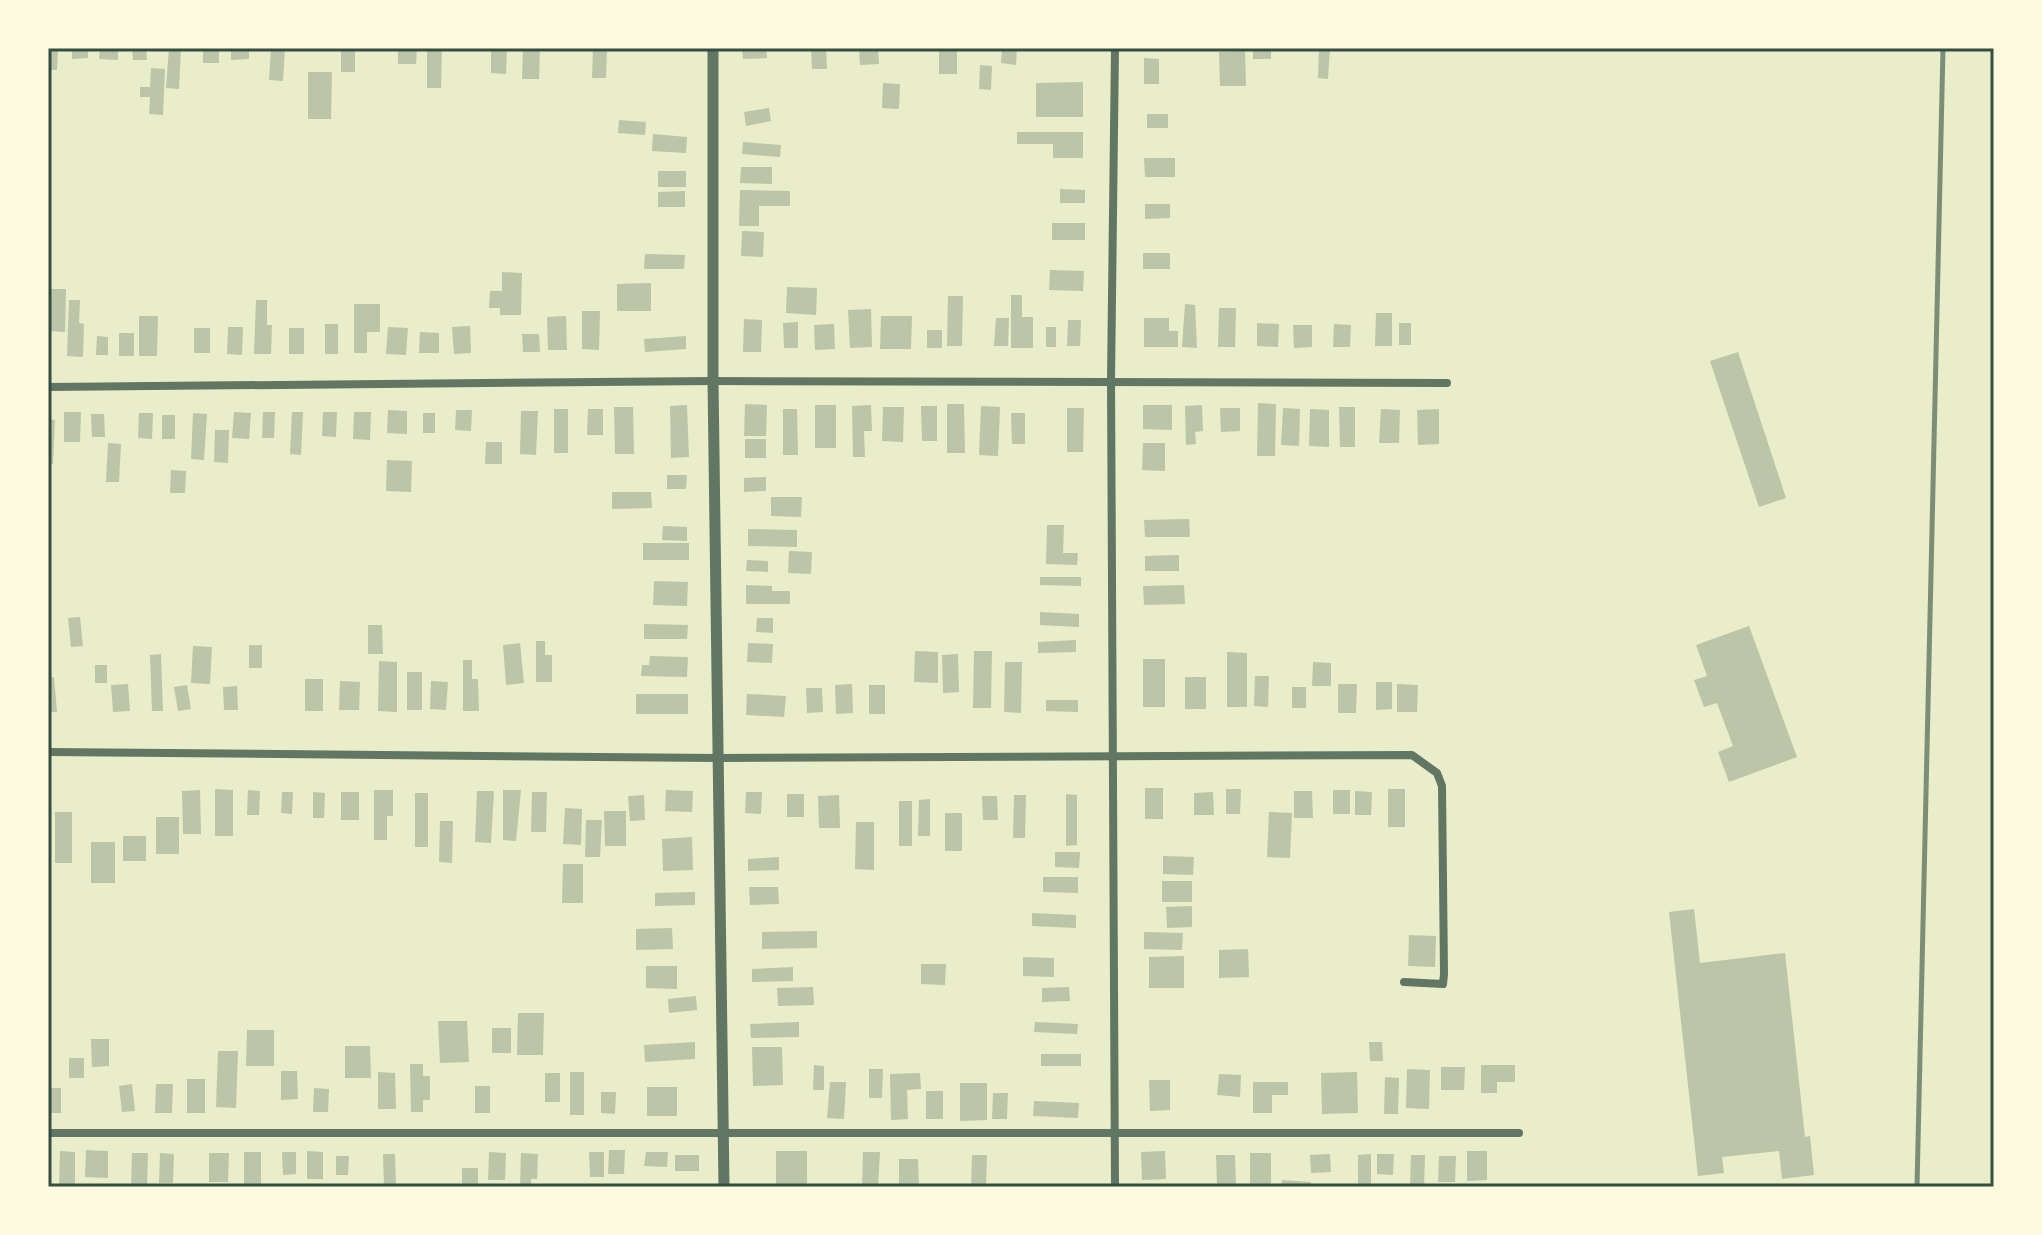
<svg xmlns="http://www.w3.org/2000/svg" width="2042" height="1235" viewBox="0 0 2042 1235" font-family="'PT Sans',sans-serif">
  <rect width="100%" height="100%" fill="#e9edc9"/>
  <g fill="#bcc5a7">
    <path d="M48 48H58L57 70H48Z"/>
    <path d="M72 48H88V58L72 59Z"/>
    <path d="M100 48H118V60L99 59Z"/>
    <path d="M132 48H146L147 60H133Z"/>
    <path d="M169 48H181L179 89 166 88Z"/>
    <rect x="203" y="48" width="16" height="15"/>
    <path d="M231 48H249V59L231 60Z"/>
    <path d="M271 48H285L283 81 269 80Z"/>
    <rect x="341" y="48" width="14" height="24"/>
    <path d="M398 48H417L416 64H398Z"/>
    <path d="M427 48H442L441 88H427Z"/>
    <path d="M491 48H507L506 74 491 73Z"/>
    <path d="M523 48H540L539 79H522Z"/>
    <path d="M593 48H607L606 78H592Z"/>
    <path d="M742 48H766L767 58 743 59Z"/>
    <path d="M811 48H826L827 69H812Z"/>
    <path d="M859 48H878L879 64 860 65Z"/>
    <rect x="939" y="48" width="18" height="26"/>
    <path d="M1002 48H1017L1016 65 1001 63Z"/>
    <rect x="1253" y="48" width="18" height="11"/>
    <path d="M1319 48H1330L1328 79 1318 78Z"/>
    <path d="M1245 51 1246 86H1220L1219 52Z"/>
    <path d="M1144 58 1159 59V84H1144Z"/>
    <path d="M980 65 992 66 991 90 979 89Z"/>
    <path d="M151 68 165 69 163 115 149 114 150 97H140V87H150Z"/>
    <path d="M308 72H332L331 119H308Z"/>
    <path d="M1083 82V117H1036V83Z"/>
    <path d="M883 83 900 84 899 109 882 108Z"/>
    <path d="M769 108 771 121 746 126 744 112Z"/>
    <rect x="1147" y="114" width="21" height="14"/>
    <path d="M619 120 646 122 645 135 618 133Z"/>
    <path d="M1017 132H1083V158H1053V144H1017Z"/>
    <path d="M653 134 687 137 686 153 652 151Z"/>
    <path d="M743 142 781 145 780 157 742 154Z"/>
    <path d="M1144 158H1175V177H1145Z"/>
    <path d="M741 167H772V184L740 183Z"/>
    <rect x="658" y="171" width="28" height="16"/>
    <path d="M1060 189 1085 190V203H1060Z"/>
    <path d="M740 190 790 191V206H759V226H739Z"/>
    <path d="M685 191V207H658V192Z"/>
    <path d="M1145 204H1170V218L1145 219Z"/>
    <rect x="1052" y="223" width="33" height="17"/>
    <path d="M742 231 764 232 763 257 741 256Z"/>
    <rect x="1143" y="253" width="27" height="16"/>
    <path d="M645 254 685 255 684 269H644Z"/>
    <path d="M1050 270 1084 271 1083 291 1049 290Z"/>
    <path d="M502 272 522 273 521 315H500V308H489L490 291H502Z"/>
    <path d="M651 283V311H617V284Z"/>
    <path d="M787 287 817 288 816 315 786 313Z"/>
    <path d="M48 289H66L65 332 48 331Z"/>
    <path d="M1011 295H1022V317H1033V348H1011Z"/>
    <path d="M948 296H963L962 346H947Z"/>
    <path d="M69 300H80L79 323 84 324 83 357 67 356Z"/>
    <path d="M256 300H267V325H272L271 354H254Z"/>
    <path d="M354 304H380V332H367V353H354Z"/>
    <path d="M1185 304 1195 305 1197 348 1182 347Z"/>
    <path d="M1219 308H1236L1235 347H1218Z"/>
    <path d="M871 309 872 347 850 348 848 310Z"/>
    <path d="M582 311H600L599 350 582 349Z"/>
    <path d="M1376 313H1392V346H1375Z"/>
    <path d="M139 316H158L157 356H139Z"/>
    <path d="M566 316 567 350H548L547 317Z"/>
    <path d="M881 316H912L911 349H880Z"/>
    <path d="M996 318H1009L1008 346H994Z"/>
    <path d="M1144 318H1169V331H1178V347H1144Z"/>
    <path d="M744 319 762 320 761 352H743Z"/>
    <path d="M1068 320H1081L1080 346H1067Z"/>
    <path d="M798 322V348H784L783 323Z"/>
    <path d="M1257 323 1279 324 1278 347 1257 346Z"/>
    <rect x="1399" y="323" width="12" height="22"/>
    <rect x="325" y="324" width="13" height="30"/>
    <path d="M834 324 835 349 815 350 814 325Z"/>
    <path d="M1334 324 1351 325 1350 347H1333Z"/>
    <path d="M1293 325H1312V347L1294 348Z"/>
    <path d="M470 326 471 353 454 354 452 327Z"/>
    <path d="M228 327H243L242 355 227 354Z"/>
    <path d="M388 327 408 328 406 355 386 354Z"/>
    <rect x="1046" y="327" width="10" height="20"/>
    <rect x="194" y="328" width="16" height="25"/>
    <rect x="289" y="328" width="15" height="26"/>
    <rect x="927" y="330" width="15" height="18"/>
    <path d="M420 332 439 333V353H419Z"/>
    <rect x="119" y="333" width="15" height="23"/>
    <path d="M522 334H539L540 352H523Z"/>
    <path d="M97 336 108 337V355H96Z"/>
    <path d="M686 336V349L645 352 644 339Z"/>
    <path d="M1738 352 1786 498 1759 507 1710 361Z"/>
    <path d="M1258 403 1276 404 1275 456H1257Z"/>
    <path d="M745 404 767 405 766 436H744Z"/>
    <path d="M947 404H964L965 453H947Z"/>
    <path d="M687 405 689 457 671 458 670 406Z"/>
    <rect x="815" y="405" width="21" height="43"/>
    <path d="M871 405 872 431H864L865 457H853L852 406Z"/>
    <path d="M1143 405H1172V430L1143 429Z"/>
    <path d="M1202 405 1203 431 1195 432 1196 444 1186 445 1185 406Z"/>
    <path d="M921 406H937V441H922Z"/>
    <path d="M981 406 1000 407 998 456 979 455Z"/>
    <path d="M614 407H633L634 454H615Z"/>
    <path d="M883 407H904L903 442 882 441Z"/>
    <path d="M1339 407H1355V447H1340Z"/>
    <path d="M1067 408H1084L1083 452H1067Z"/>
    <path d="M1220 408H1240V431L1221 432Z"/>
    <path d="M1283 408 1300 409 1299 446 1281 445Z"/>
    <rect x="554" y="409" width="14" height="44"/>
    <path d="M588 409H603V435H587Z"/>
    <path d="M783 409H797L798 455H783Z"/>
    <path d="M1310 409 1329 410V447L1309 446Z"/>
    <path d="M1381 409 1400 410 1399 443H1379Z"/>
    <path d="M1439 409V444L1418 445 1417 410Z"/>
    <path d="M388 410 407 411V434L387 433Z"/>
    <path d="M456 410H472L471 431 455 430Z"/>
    <path d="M521 411H538L536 455 520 454Z"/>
    <path d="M64 412H81L80 442H64Z"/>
    <path d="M234 412 251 413 249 439 232 438Z"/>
    <path d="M263 412H275L274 438H262Z"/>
    <path d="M292 412H303L301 455 290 454Z"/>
    <path d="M323 412H337L336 437 322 436Z"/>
    <path d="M354 412H371L370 440 353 439Z"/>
    <path d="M139 413H153L152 439 138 438Z"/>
    <path d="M193 413 207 414 204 460 191 459Z"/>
    <rect x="423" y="413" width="12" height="20"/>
    <path d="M1011 413H1025V444H1012Z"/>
    <path d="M91 414H104L105 437H92Z"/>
    <rect x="162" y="415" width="13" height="24"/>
    <path d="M48 419 55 420 53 464H48Z"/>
    <path d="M215 430H229L228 463 214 462Z"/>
    <rect x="745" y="439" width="21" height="19"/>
    <path d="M486 442H502V464H485Z"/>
    <path d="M108 443 121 444 119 482H106Z"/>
    <path d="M1143 443H1165V471L1142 470Z"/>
    <path d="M387 460 412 461 411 492 386 491Z"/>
    <path d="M171 470 186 471 185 493H170Z"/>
    <path d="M667 475H687L686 489H667Z"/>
    <path d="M766 477V491L744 492V478Z"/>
    <path d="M612 492H651L652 508 612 509Z"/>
    <path d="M771 497H802L801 517 771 516Z"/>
    <path d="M1189 519 1190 537H1145L1144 520Z"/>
    <path d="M1047 525H1064L1063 553H1078L1077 565 1046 564Z"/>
    <path d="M663 526 687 527V541L662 540Z"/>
    <path d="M748 529 797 530V547L748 546Z"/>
    <rect x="643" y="543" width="46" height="17"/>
    <path d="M789 551 812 552 811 574 788 573Z"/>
    <path d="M1179 555V571H1145V556Z"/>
    <path d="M747 560 768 561V572L746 571Z"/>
    <path d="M1040 577H1081V586L1040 585Z"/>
    <path d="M654 581 688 582 687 606 653 605Z"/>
    <path d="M746 585 772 586V591H790V604H746Z"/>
    <path d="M1184 585 1185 604 1144 605 1143 586Z"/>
    <path d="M1040 612 1079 614V627L1040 625Z"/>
    <path d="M80 617 83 646 71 647 68 618Z"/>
    <path d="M757 618H773V633L756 632Z"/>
    <path d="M644 624 688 625 687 639H644Z"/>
    <path d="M368 625H382L383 654H368Z"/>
    <path d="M1749 626 1797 757 1729 782 1718 752 1733 746 1717 703 1704 707 1694 680 1707 676 1696 645Z"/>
    <path d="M1076 640V652L1038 653V642Z"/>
    <path d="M536 641H545V655H552V682H536Z"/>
    <path d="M520 643 524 683 506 685 503 645Z"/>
    <path d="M748 643 773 644 772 663 747 662Z"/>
    <rect x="249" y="645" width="13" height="23"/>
    <path d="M193 646 212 647 210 684 191 683Z"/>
    <path d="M915 651 938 652V683L914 682Z"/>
    <path d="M974 651H992L991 708H973Z"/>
    <path d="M1227 652 1247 653V707H1227Z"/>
    <path d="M161 654 163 711H152L150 655Z"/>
    <path d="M958 654 959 692 943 693 942 655Z"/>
    <path d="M650 656 688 657 687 677 641 676 642 665H649Z"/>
    <rect x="1143" y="659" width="22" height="48"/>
    <path d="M463 660H472V679H478L479 711H463Z"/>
    <path d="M379 661 397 662V712L378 711Z"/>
    <path d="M1005 662H1022L1021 713 1004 712Z"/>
    <path d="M1313 662 1331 663V686H1312Z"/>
    <rect x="95" y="665" width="12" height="18"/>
    <rect x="407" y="672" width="15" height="38"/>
    <path d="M1255 676H1269L1268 707 1254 706Z"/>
    <path d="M54 677 57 712H48V678Z"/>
    <rect x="1185" y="677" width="21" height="32"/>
    <rect x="305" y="679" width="18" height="32"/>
    <path d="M340 681 360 682 359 710H339Z"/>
    <path d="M431 681 448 682 446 710 430 709Z"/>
    <path d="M1376 682H1392V709L1376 710Z"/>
    <path d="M128 684 130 711 113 712 111 685Z"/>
    <path d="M852 684 853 713 836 714 835 685Z"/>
    <path d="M1338 684H1357L1356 713H1338Z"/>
    <path d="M1397 684 1418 685 1417 712H1397Z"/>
    <path d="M187 685 191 709 178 711 174 687Z"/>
    <rect x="869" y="685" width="16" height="29"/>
    <path d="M237 686 238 710H224L223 687Z"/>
    <rect x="1292" y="687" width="14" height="21"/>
    <path d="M806 688H822L823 712 807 713Z"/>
    <rect x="636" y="694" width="52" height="20"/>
    <path d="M747 694 786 696 784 717 746 715Z"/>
    <path d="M1046 700H1078V712L1046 711Z"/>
    <rect x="1145" y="788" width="18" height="31"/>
    <path d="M215 789 233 790V836H215Z"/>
    <path d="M1226 789H1241L1240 814H1226Z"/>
    <rect x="1388" y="789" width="17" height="38"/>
    <path d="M200 790 201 834H183L182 791Z"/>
    <path d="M248 790 260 791 259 815H247Z"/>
    <path d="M374 790H393V816H387V840H374Z"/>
    <path d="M503 790H521L516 841 503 840Z"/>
    <path d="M666 790 693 791 692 812 665 811Z"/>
    <rect x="1333" y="790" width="17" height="24"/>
    <path d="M477 791H494L491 843 475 842Z"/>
    <path d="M1294 791H1312L1313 818H1294Z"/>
    <path d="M1355 791 1372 792 1371 815H1355Z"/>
    <path d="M282 792H293L292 814 281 813Z"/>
    <path d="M313 792 325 793 324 818H313Z"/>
    <rect x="341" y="792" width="18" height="28"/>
    <path d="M532 792H547L546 832H531Z"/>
    <path d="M746 792H762L761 814 745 813Z"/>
    <path d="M1213 792 1214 815H1194V793Z"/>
    <rect x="415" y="793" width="13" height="54"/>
    <rect x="787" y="794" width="17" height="23"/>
    <path d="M1066 794 1077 795V845L1066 846Z"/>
    <path d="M644 795 645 820 630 821 628 796Z"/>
    <path d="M839 795 840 828H819L818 796Z"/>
    <path d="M1014 795H1026L1025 838H1013Z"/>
    <path d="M982 796H997L998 820H983Z"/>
    <path d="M930 799V836H918L919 800Z"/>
    <rect x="899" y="801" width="13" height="45"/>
    <path d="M565 808 582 809 581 845 563 844Z"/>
    <path d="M604 811H626V846H605Z"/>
    <rect x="55" y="812" width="17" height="51"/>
    <path d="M1269 812 1292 813 1290 858 1267 857Z"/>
    <rect x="945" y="813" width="17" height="38"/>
    <rect x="156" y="817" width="23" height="37"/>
    <path d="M586 820H602L600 857H585Z"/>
    <path d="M440 821H453L452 863 439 862Z"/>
    <path d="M856 822H874V870L855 869Z"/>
    <rect x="123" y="836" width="23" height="25"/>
    <path d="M692 837 693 870 663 871 662 839Z"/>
    <rect x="91" y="842" width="24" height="41"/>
    <path d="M1055 852H1080L1079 868 1055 867Z"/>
    <path d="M1163 856 1194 857 1193 875 1163 874Z"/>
    <path d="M779 857V870L748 871V859Z"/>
    <path d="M563 864H583V903H562Z"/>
    <path d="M1043 877H1078V893L1043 892Z"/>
    <rect x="1162" y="881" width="30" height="21"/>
    <path d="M749 887H778L779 904 750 905Z"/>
    <path d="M695 892V905L655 906V893Z"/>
    <path d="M1192 906V927L1167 928 1166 907Z"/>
    <path d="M1694 909 1700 963 1785 953 1805 1137 1810 1136 1814 1175 1782 1179 1779 1151 1722 1157 1724 1173 1698 1176 1669 912Z"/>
    <path d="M1032 913 1076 915V928L1032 926Z"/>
    <path d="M672 928 673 949 636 950V929Z"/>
    <path d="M817 931V948L762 949V932Z"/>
    <path d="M1144 932 1183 933 1182 950 1144 949Z"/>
    <path d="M1409 935 1436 936 1435 967 1408 966Z"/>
    <path d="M1248 949 1249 977 1219 978V950Z"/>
    <path d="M1184 956V988H1149V957Z"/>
    <path d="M1023 957 1054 958V977L1023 976Z"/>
    <path d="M921 964H946L945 985 921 984Z"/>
    <path d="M646 966H677V989L646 988Z"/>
    <path d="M793 967V981L752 982V969Z"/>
    <path d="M813 987 814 1005 778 1006 777 988Z"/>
    <path d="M1069 987 1070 1001 1042 1002V988Z"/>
    <path d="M696 996 697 1010 669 1013 668 999Z"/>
    <path d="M518 1013H544L543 1055H517Z"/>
    <path d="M438 1021H467L469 1062 440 1063Z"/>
    <path d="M799 1022V1037L751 1038 750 1024Z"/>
    <path d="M1035 1022 1078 1024 1077 1034 1034 1032Z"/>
    <rect x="492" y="1028" width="19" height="25"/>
    <path d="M247 1030H274V1066H246Z"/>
    <path d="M91 1039H109V1066L92 1067Z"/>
    <path d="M695 1042V1059L645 1062 644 1045Z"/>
    <path d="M1369 1042H1382L1383 1061H1370Z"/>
    <path d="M345 1046H370L371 1078H345Z"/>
    <path d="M752 1047H782L783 1085 753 1086Z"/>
    <path d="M218 1051H238L236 1108 216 1107Z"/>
    <rect x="1041" y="1054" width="40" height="12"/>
    <rect x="69" y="1058" width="15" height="20"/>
    <path d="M410 1064H423V1076H430V1100H423V1112H411Z"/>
    <path d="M814 1065 824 1066V1090H813Z"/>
    <path d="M1481 1065H1515V1082H1497V1093H1481Z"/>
    <path d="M1441 1067H1465L1464 1090H1441Z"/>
    <path d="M869 1069H883L882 1098H869Z"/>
    <path d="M1407 1069 1430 1070 1429 1109 1406 1108Z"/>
    <path d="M281 1071H297L298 1099 281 1100Z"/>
    <path d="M378 1072 395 1073 396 1109H378Z"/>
    <rect x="570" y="1072" width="14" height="43"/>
    <path d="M1357 1072 1358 1113 1322 1114 1321 1073Z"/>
    <rect x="545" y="1073" width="15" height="29"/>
    <path d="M920 1073 921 1089 907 1090 908 1119 891 1120 890 1074Z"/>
    <path d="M1219 1074 1241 1075 1240 1097 1217 1095Z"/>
    <path d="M1385 1077 1399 1078 1398 1114H1384Z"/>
    <rect x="187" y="1079" width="18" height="34"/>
    <path d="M1149 1080H1170V1110L1150 1111Z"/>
    <path d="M830 1082H846L844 1119 827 1118Z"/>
    <path d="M1253 1082H1288V1095H1272V1113H1253Z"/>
    <path d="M960 1083H987V1120L960 1121Z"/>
    <path d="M132 1084 135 1111 122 1112 119 1086Z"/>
    <path d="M156 1084H173L172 1113H155Z"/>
    <rect x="475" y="1086" width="15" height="27"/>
    <rect x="647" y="1087" width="30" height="29"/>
    <path d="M51 1088H61V1113H50Z"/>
    <path d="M314 1088 329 1089 328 1112H313Z"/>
    <rect x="926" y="1091" width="17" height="28"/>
    <path d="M601 1092H616L615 1114 601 1113Z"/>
    <path d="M993 1093H1008L1007 1119H992Z"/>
    <path d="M1034 1101 1079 1103 1078 1118 1033 1116Z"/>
    <path d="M86 1150 108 1151V1178L85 1177Z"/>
    <path d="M609 1150H625L624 1174H608Z"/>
    <path d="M60 1151 75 1152V1187H59Z"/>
    <path d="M307 1151 323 1152V1179H307Z"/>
    <rect x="776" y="1151" width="31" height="36"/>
    <path d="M1165 1151 1166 1179 1142 1180 1141 1152Z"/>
    <path d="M1467 1151H1487V1180L1467 1181Z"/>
    <rect x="244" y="1152" width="17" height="35"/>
    <path d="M282 1152H296V1174L283 1175Z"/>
    <path d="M489 1152 506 1153 505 1180H488Z"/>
    <path d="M589 1152H604V1177H590Z"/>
    <path d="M646 1152H668L667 1167 644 1166Z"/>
    <path d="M863 1152H880L878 1187 862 1186Z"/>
    <path d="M132 1153H148L147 1187H131Z"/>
    <path d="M160 1153 174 1154 173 1183H159Z"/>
    <path d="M209 1153H229L228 1182H209Z"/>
    <path d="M521 1153 538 1154 537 1179H531V1187H520Z"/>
    <rect x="1250" y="1153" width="21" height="31"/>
    <path d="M383 1154H395L396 1187H384Z"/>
    <path d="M1330 1154 1331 1172 1311 1173 1310 1155Z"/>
    <path d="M1371 1154V1187H1358V1155Z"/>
    <path d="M1377 1154H1394L1393 1175 1377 1174Z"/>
    <rect x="675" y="1155" width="24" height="16"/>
    <path d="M972 1155H987L986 1187H971Z"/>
    <path d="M1216 1155H1235L1236 1187H1217Z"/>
    <path d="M1411 1155H1425L1424 1187H1410Z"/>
    <path d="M336 1156H349L348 1175H336Z"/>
    <path d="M1439 1156H1456L1455 1182H1438Z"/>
    <path d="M899 1159H918L919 1187H899Z"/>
    <rect x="462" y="1168" width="16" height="19"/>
    <path d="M1282 1180 1311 1182V1187H1281Z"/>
  </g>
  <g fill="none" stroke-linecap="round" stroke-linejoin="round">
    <g stroke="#617663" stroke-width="8">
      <path d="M48 387 713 381 1447 383"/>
      <path d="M48 752 717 758 1412 755 1437 773 1442 786 1444 974 1443 984 1404 982"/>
      <path d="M48 1133H1519"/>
      <path d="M1115 1187 1111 380 1115 48"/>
    </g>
    <path stroke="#617663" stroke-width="11" d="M713 48V381L724 1187"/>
    <path stroke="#7c8e77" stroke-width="5" d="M1917 1187 1943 48"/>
  </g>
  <rect width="2042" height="1235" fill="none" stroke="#fefae0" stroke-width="100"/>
  <rect x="50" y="50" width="1942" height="1135" fill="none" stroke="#344e41" stroke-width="3"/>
</svg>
